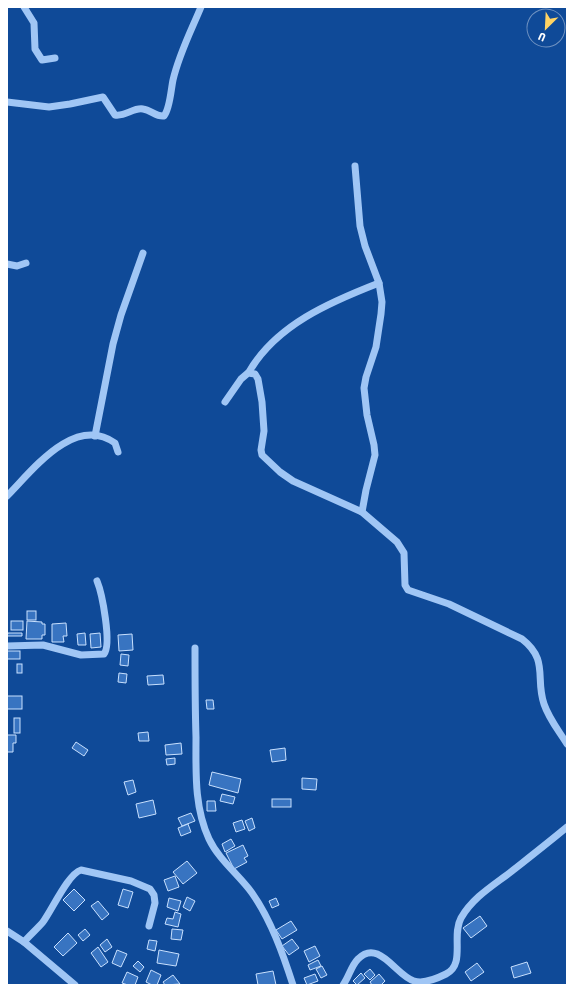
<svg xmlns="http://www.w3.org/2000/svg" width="574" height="992" viewBox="0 0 574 992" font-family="'Asap Condensed',sans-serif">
  <rect width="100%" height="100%" fill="#0f4a98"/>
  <g fill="#3874c1" stroke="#c8e0fe">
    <rect x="27" y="611" width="9" height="9"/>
    <rect x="11" y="621" width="12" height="9"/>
    <path d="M27 621 42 622V624H45V635H42V639H26Z"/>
    <path d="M66 623 67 636H63L64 642H52V624Z"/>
    <path d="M8 633H22V636H7Z"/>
    <path d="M85 633 86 645H78L77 634Z"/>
    <path d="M100 633 101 647 91 648 90 634Z"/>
    <path d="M132 634 133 650 119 651 118 635Z"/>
    <rect x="7" y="651" width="13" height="8"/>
    <path d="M121 654 129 655 128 666 120 665Z"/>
    <rect x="17" y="664" width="5" height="9"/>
    <path d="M119 673 127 674 126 683 118 682Z"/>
    <path d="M163 675 164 684 148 685 147 676Z"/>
    <rect x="7" y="696" width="15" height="13"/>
    <path d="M206 700H213L214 709H207Z"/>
    <rect x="14" y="718" width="6" height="15"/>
    <path d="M148 732 149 741H139L138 733Z"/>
    <path d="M7 735H16V743H13V752H7Z"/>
    <path d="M76 742 88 750 84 756 72 748Z"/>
    <path d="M181 743 182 754 166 755 165 745Z"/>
    <path d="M285 748 286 760 272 762 270 750Z"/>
    <path d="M175 758V764L167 765 166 759Z"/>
    <path d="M212 772 241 779 238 793 209 785Z"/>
    <path d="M302 778 317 779 316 790 302 789Z"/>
    <path d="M133 780 136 792 128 795 124 782Z"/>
    <path d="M222 794 235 797 233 804 220 801Z"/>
    <rect x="272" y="799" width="19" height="8"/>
    <path d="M153 800 156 814 139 818 136 804Z"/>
    <path d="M207 801H215L216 811H207Z"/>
    <path d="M191 813 195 821 182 826 178 818Z"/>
    <path d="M252 818 255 828 249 831 245 821Z"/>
    <path d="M242 820 245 829 236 832 233 823Z"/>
    <path d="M188 824 191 832 181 836 178 828Z"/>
    <path d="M231 839 235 846 225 852 222 844Z"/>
    <path d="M243 845 248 856 244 858 247 862 234 869 226 853Z"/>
    <path d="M187 861 197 873 183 884 173 872Z"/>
    <path d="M175 876 179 887 168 891 164 880Z"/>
    <path d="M74 889 85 900 74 911 63 900Z"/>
    <path d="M123 889 133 892 128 908 118 905Z"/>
    <path d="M187 897 195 901 190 911 183 907Z"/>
    <path d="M169 898 181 901 178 911 167 907Z"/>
    <path d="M276 898 279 905 272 908 269 901Z"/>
    <path d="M98 901 109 914 102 920 91 906Z"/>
    <path d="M175 912 181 914 178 927 165 924 167 918 173 919Z"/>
    <path d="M480 916 487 926 471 938 463 928Z"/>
    <path d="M291 921 297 930 282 939 276 930Z"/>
    <path d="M85 929 90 935 83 941 78 935Z"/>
    <path d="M172 929 183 930 181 940 171 939Z"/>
    <path d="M68 933 77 943 63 956 54 947Z"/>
    <path d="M107 939 112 947 105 952 100 945Z"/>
    <path d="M292 939 299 948 289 955 282 946Z"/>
    <path d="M149 940 157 941 155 951 147 949Z"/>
    <path d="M315 946 320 956 309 962 304 951Z"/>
    <path d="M98 947 108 962 101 967 91 953Z"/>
    <path d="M117 950 127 954 121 967 112 963Z"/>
    <path d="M159 950 179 954 176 966 157 963Z"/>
    <path d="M318 960 321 966 310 970 308 965Z"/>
    <path d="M138 961 144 967 140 972 133 966Z"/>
    <path d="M527 962 531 973 514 978 511 967Z"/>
    <path d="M477 963 484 972 471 981 465 972Z"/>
    <path d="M322 966 327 975 321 978 316 969Z"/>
    <path d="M370 969 375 975 370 980 364 974Z"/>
    <path d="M151 970 161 975 157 985H152L146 982Z"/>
    <path d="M273 971 276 985H258L256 974Z"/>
    <path d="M127 972 138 977 135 985H128L122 983Z"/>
    <path d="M361 973 365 978 357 985 353 981Z"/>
    <path d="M315 974 318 981 307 985 304 978Z"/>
    <path d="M379 974 385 981 381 985H372L370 982Z"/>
    <path d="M173 975 180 984 165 985 163 982Z"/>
  </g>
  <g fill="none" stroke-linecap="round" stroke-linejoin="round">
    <g stroke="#a0c6f5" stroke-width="7">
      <path d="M24 7 34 23 35 49 42 60 55 58"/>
      <path d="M7 102 49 107 70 104 103 97 115 115C125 117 134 107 143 109 151 110 156 117 164 116 170 109 171 89 173 80 179 54 191 31 201 7"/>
      <path d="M355 166 360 226 365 246 379 283 382 302 381 314 376 347 366 377 364 388 367 415 374 445 375 455 366 490 362 512"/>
      <path d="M7 264 17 266 26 263"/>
      <path d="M249 372C276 325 330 302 379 283"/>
      <path d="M225 402 241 379 248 373 255 374 258 379 262 402 264 431 261 450 262 455 280 472 293 481 362 512 397 542 404 553 405 585 408 590 449 604 522 639C549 660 535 678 544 704 549 719 559 731 567 744"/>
      <path d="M95 436 113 344 121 315 143 253"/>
      <path d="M7 496C32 471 74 414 115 443L118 452"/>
      <path d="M7 646 43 645 81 655 104 654C112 644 102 593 97 581"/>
      <path d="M195 648C195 678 195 707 196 737 196 771 194 807 209 839 219 860 239 875 252 893 271 920 283 954 293 985"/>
      <path d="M7 931 24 942 75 985"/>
      <path d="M24 942C30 935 37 929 43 922 52 910 68 874 81 870L131 881 150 889 154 895 155 903 149 926"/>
      <path d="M343 985C349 977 351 966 358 959 379 938 396 976 414 981 423 984 438 978 446 974 466 964 451 936 461 918 473 897 494 885 512 871 531 856 549 842 567 827"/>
    </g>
  </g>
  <rect width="574" height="992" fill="none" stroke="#ffffff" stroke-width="16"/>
  <g transform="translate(546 28) rotate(204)"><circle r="19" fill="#0f4a98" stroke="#6f92c1"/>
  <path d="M0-3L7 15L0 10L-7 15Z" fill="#ffd363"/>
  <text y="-6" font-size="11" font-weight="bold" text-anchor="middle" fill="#ffffff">U</text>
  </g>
</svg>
